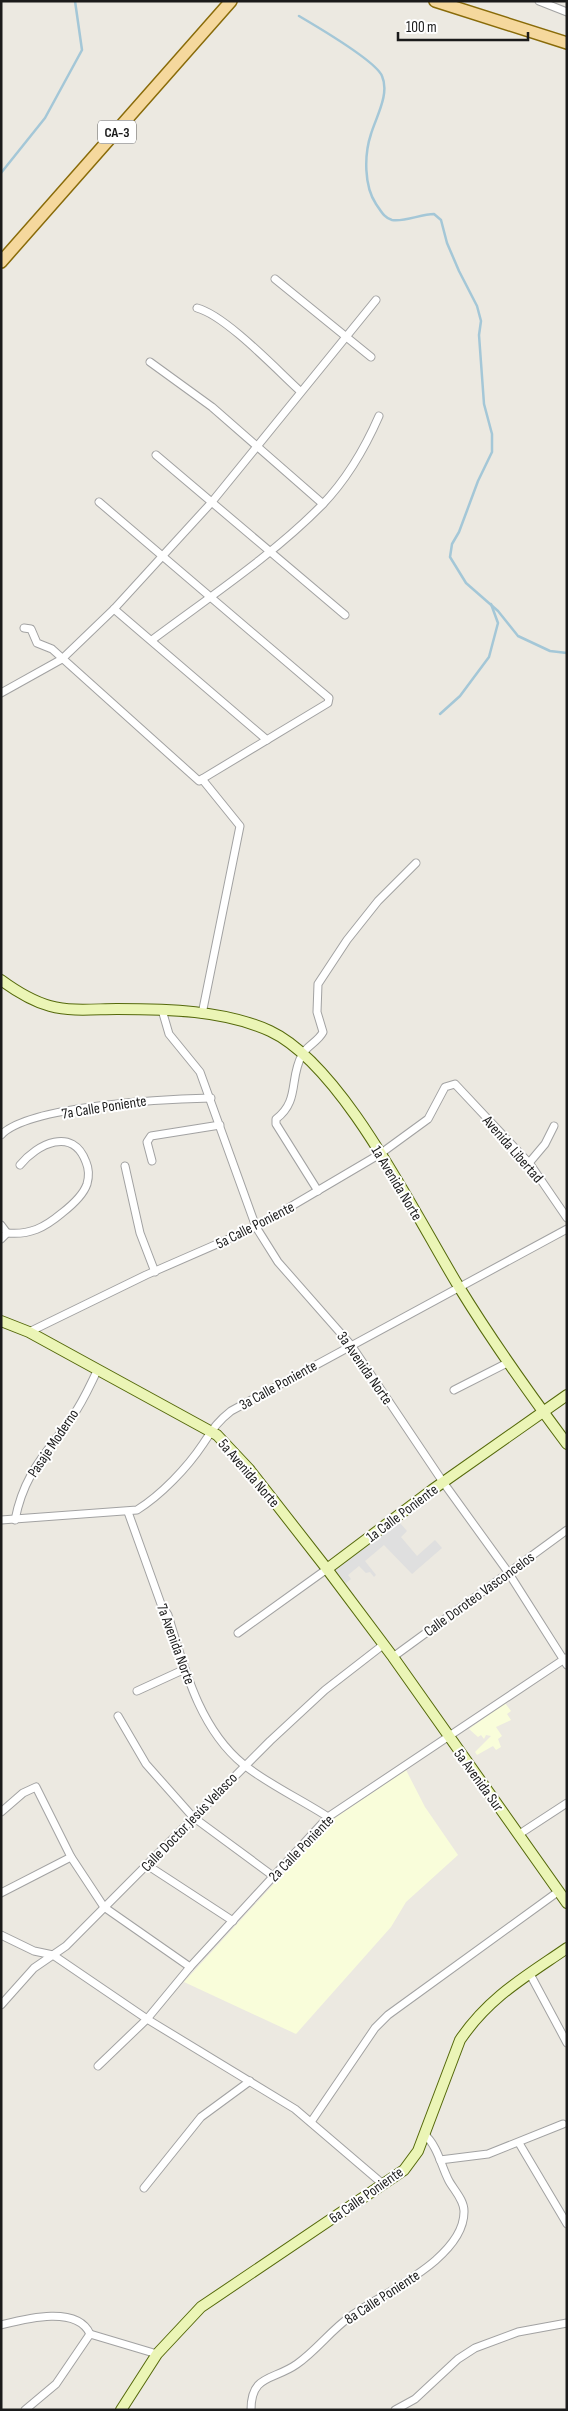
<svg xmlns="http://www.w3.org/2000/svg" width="568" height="2411" viewBox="0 0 568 2411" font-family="'Sofia Sans Condensed',sans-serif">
  <rect width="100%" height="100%" fill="#ece9e1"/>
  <g fill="#f9fdda">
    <path d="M505 1703 511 1711 507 1714 511 1720 496 1727 502 1736 498 1739 501 1747 496 1750 493 1746 477 1755 475 1752 491 1736 486 1735 484 1739 481 1735 478 1737 469 1729Z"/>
    <path d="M406 1770 425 1807 458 1855 406 1902 391 1927 296 2034 184 1982 332 1820Z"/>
  </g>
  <path fill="#dfdfdf" d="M400 1523 407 1531 401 1537 417 1556 435 1540 442 1548 412 1574 384 1545 365 1561 376 1575 374 1577 370 1572 366 1573 359 1566 348 1575 351 1579 346 1583 334 1570Z"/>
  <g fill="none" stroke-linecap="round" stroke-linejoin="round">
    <g stroke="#a4c7d7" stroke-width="2.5">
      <path d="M299 16C316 26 376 61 382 76 390 94 376 117 371 134 364 155 364 186 376 204 381 211 384 218 392 220 405 222 421 214 434 214L441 220 447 243 459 271 477 306 481 321 479 335 484 404 492 434V452L478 481 459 532 452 544 450 557 466 583 498 611 518 636 550 651 567 653"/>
      <path d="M1 173 45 118 82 50 75 1"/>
      <path d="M440 714 460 696 489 657 498 623 491 604"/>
    </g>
    <g stroke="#a2a2a2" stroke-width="9">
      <g id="street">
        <path d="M539 1 567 12"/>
        <path d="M275 279 371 357"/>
        <path d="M197 308C225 315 277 370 300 391"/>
        <path d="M150 362 212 407 323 504"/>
        <path d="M156 455 345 615"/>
        <path d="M99 502 329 698 328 703 202 779"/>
        <path d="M114 609 267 740"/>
        <path d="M24 628 31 629 37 643 52 649 199 781 202 779 240 826 202 1014"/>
        <path d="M152 640C208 598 273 555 322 505 347 479 365 448 379 416"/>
        <path d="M1 693 62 659 114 609 211 503 376 300"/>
        <path d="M162 1010 169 1034 200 1072 256 1227 278 1262 351 1345 443 1482 508 1572 567 1665"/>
        <path d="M1 1135C29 1105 169 1099 211 1098"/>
        <path d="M152 1161 147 1142 151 1136 220 1125"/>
        <path d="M529 1163 545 1144 554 1126"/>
        <path d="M125 1166 140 1233 155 1272"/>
        <path d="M318 1191 276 1124V1119C300 1101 289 1078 302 1055 306 1046 318 1042 323 1032L317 1012 318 984 347 940 378 901 416 863"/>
        <path d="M1 1225 7 1233 1 1239"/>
        <path d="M7 1233C30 1235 44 1228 62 1213 71 1206 83 1196 87 1184 89 1177 89 1169 86 1162 73 1126 37 1144 20 1165"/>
        <path d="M29 1332 146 1275 256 1227 380 1154 428 1119 445 1087 455 1084 530 1164 567 1218"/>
        <path d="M454 1390 509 1362"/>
        <path d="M128 1512 161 1604 168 1615C184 1667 199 1728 243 1764 266 1783 302 1800 328 1817"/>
        <path d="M1 1520 137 1510C161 1495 187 1468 203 1444 213 1429 217 1422 231 1411L567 1229"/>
        <path d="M15 1520C24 1473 46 1454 72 1417 83 1402 90 1385 98 1369"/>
        <path d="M238 1633 327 1569"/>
        <path d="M393 1657 567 1530"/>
        <path d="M137 1691 185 1669"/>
        <path d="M118 1716 146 1764 193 1817 273 1876"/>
        <path d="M1 1812 23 1793 36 1787 71 1857 104 1907 190 1967"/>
        <path d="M518 1835 567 1803"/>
        <path d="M147 1865 233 1921"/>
        <path d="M1 1893 71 1857"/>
        <path d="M1 1935 34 1951 53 1955 147 2019 295 2109 384 2185"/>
        <path d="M530 1974 567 2043"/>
        <path d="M1 2005 34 1968 66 1946 270 1741 325 1690 383 1645"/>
        <path d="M98 2066 147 2019 190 1967 328 1817 566 1658"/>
        <path d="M311 2122 375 2028 388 2015 559 1891"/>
        <path d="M519 2143 567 2224"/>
        <path d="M440 2160 488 2154 563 2124"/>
        <path d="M144 2188 201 2117 250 2081"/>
        <path d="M1 2325C25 2319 77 2305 90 2334"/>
        <path d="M25 2410 56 2384 90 2334 157 2354"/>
        <path d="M251 2410C251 2374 273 2381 297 2364 317 2350 331 2330 351 2316 383 2293 465 2258 464 2211 464 2200 454 2190 449 2181 441 2166 438 2146 424 2134"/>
        <path d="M395 2410 415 2399 458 2359 475 2348 518 2332 567 2323"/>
      </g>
    </g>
    <g stroke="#55690b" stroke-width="12">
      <g id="secondary">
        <path d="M1 980C16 991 32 1001 50 1006 72 1012 95 1009 117 1009 167 1009 224 1010 270 1031 343 1065 416 1217 459 1287 492 1341 529 1393 567 1444"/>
        <path d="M1 1321 29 1332 217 1435 249 1469 327 1569 393 1657 567 1903"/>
        <path d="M327 1569 432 1490 567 1395"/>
        <path d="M121 2410 157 2354 201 2307 404 2170 418 2151 460 2040C489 1997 525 1977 567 1948"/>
      </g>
    </g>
    <g stroke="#896b09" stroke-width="14">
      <g id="primary">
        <path d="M435 1 567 43"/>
        <path d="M1 262 231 1"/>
      </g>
    </g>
    <use href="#street" stroke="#fff" stroke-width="7"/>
    <use href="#secondary" stroke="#ebf5b6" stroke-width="10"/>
    <use href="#primary" stroke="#f5d89d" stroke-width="11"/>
  </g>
  <g text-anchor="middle" stroke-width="4" stroke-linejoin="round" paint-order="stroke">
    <rect fill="#fff" stroke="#5f5f5f" stroke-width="1" x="98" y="120.5" width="38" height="23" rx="4"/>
    <g font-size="14" font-weight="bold" fill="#1b1b1b">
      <text x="117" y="137">CA-3</text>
    </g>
    <g font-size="15" fill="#1b1b1b" stroke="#fff">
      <text transform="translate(104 1107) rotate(-9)" y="5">7a Calle Poniente</text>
      <text transform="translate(513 1149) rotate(49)" y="5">Avenida Libertad</text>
      <text transform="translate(397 1183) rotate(59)" y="5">1a Avenida Norte</text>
      <text transform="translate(255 1225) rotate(-27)" y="5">5a Calle Poniente</text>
      <text transform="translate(365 1368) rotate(55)" y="5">3a Avenida Norte</text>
      <text transform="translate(278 1385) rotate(-29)" y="5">3a Calle Poniente</text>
      <text transform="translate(53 1443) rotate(-56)" y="5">Pasaje Moderno</text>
      <text transform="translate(249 1473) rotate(49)" y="5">5a Avenida Norte</text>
      <text transform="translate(402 1513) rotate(-37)" y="5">1a Calle Poniente</text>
      <text transform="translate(479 1594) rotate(-36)" y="5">Calle Doroteo Vasconcelos</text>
      <text transform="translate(176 1644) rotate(70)" y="5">7a Avenida Norte</text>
      <text transform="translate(479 1780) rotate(54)" y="5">5a Avenida Sur</text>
      <text transform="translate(189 1822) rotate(-46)" y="5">Calle Doctor Jesús Velasco</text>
      <text transform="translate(301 1848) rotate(-46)" y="5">2a Calle Poniente</text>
      <text transform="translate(366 2195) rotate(-35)" y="5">6a Calle Poniente</text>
      <text transform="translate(382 2297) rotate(-33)" y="5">8a Calle Poniente</text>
    </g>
  </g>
  <rect width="568" height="2411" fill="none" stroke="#1b1b1b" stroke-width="5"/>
  <path d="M398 32v8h130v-8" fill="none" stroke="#1b1b1b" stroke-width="2.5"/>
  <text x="406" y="32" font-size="15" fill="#1b1b1b" stroke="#ffffff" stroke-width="4" paint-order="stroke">100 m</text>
</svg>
